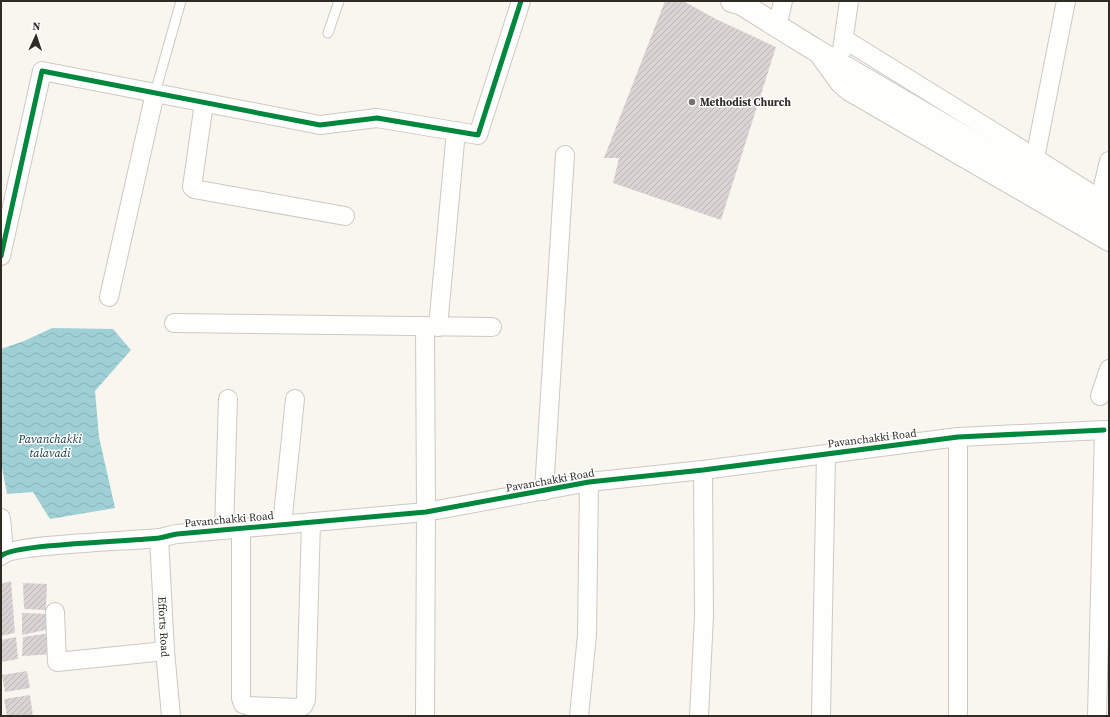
<svg xmlns="http://www.w3.org/2000/svg" width="1110" height="717" viewBox="0 0 1110 717" font-family="'Source Serif 4',serif">
  <defs>
    <pattern id="water-waves" width="16" height="10" patternUnits="userSpaceOnUse"><rect width="16" height="10" fill="#9ed0d6"/><path d="M0 5q4-4 8 0t8 0" fill="none" stroke="#88b3b8"/></pattern>
    <pattern id="building-hatch" width="6" height="6" patternUnits="userSpaceOnUse"><rect width="6" height="6" fill="#d9d4d3"/><path d="M-1 1l2-2M0 6l6-6M5 7l2-2" fill="none" stroke="#bbb6b5"/></pattern>
  </defs>
  <rect width="100%" height="100%" fill="#f9f6f0"/>
  <path fill="url(#water-waves)" d="M52 328 113 329 131 350 95 391 99 437 115 508 50 519 33 492 7 494 1 462V349L24 341Z"/>
  <g fill="url(#building-hatch)">
    <path d="M665 1H683L716 19 776 47 721 220 613 183 619 158H604Z"/>
    <path d="M11 581 15 633 1 636V584Z"/>
    <path d="M23 583 47 584 46 610 24 609Z"/>
    <path d="M22 613 49 614 50 629 22 635Z"/>
    <path d="M51 633 55 654 22 656 23 637Z"/>
    <path d="M16 637 18 659 1 662V640Z"/>
    <path d="M27 671 30 688 5 692 2 675Z"/>
    <path d="M30 695 33 716H7L4 699Z"/>
  </g>
  <g fill="none" stroke-linecap="round" stroke-linejoin="round">
    <g stroke="#ccc9c3" stroke-width="11">
      <g id="service">
        <path d="M328 33 339 1"/>
        <path d="M155 93 181 1"/>
      </g>
    </g>
    <g stroke="#ccc9c3" stroke-width="20">
      <g id="minor">
        <path d="M777 27 783 1"/>
        <path d="M844 39 1002 137 1109 205"/>
        <path d="M842 50 849 1"/>
        <path d="M816 51 840 84 848 91 1109 242"/>
        <path d="M204 103 192 187 194 189 345 216"/>
        <path d="M1035 158 1066 1"/>
        <path d="M1100 199 1109 161"/>
        <path d="M1 256 42 71 320 125 377 118 478 135 521 1"/>
        <path d="M109 297 155 93"/>
        <path d="M174 323 492 327"/>
        <path d="M425 326 426 512 425 716"/>
        <path d="M438 327 456 131"/>
        <path d="M1100 396 1109 369"/>
        <path d="M544 491 565 155"/>
        <path d="M1 518 4 553"/>
        <path d="M282 525 295 399"/>
        <path d="M241 528V698L243 704 249 706 298 708 303 706 306 700 311 522"/>
        <path d="M224 530 228 399"/>
        <path id="s1" d="M159 538 165 651 171 716"/>
        <path d="M1 556C12 544 135 541 159 538 165 537 171 535 177 534L426 512 589 482 703 470 958 437 1104 430"/>
        <path d="M55 612 57 662 165 651"/>
        <path d="M579 716 587 635 589 482"/>
        <path d="M699 716 704 616 703 470"/>
        <path d="M821 716 826 455"/>
        <path d="M958 716V437"/>
        <path d="M1097 716 1104 430H1109"/>
      </g>
    </g>
    <g stroke="#ccc9c3" stroke-width="24">
      <path id="primary" d="M732 1 740 3 814 49 1109 222"/>
    </g>
    <use href="#service" stroke="#fefefd" stroke-width="9"/>
    <use href="#minor" stroke="#fefefd" stroke-width="18"/>
    <use href="#primary" stroke="#fefefd" stroke-width="22"/>
    <g stroke="#fff" stroke-width="8">
      <g id="cycleway">
        <path d="M1 256 42 71 320 125 377 118 478 135 521 1"/>
        <path d="M1 556C12 544 135 541 159 538 165 537 171 535 177 534L426 512 589 482 703 470 958 437 1104 430"/>
      </g>
    </g>
    <use href="#cycleway" stroke="#00873e" stroke-width="5"/>
  </g>
  <circle fill="#76736c" stroke="#fff" stroke-width="1.5" cx="692" cy="102" r="4"/>
  <g text-anchor="middle" stroke-width="3" stroke-linejoin="round" paint-order="stroke">
    <g font-size="11" font-weight="bold" fill="#2f2c25" stroke="#fff" text-anchor="start">
      <text x="700" y="106">Methodist Church</text>
    </g>
    <g font-size="11" fill="#2f2c25" stroke="#fff">
      <text transform="translate(872 438) rotate(-7)" y="4">Pavanchakki Road</text>
      <text transform="translate(550 480) rotate(-10)" y="4">Pavanchakki Road</text>
      <text transform="translate(229 519) rotate(-5)" y="4">Pavanchakki Road</text>
      <text dy="4" stroke="none"><textPath href="#s1" startOffset="89">Efforts Road</textPath></text>
    </g>
    <g font-size="12" font-style="italic" fill="#12373c" stroke="#fff">
      <text x="50" y="443">Pavanchakki<tspan x="50" dy="14">talavadi</tspan></text>
    </g>
  </g>
  <rect width="1110" height="717" fill="none" stroke="#2f2c25" stroke-width="4"/>
  <g transform="translate(36 36) rotate(3)" stroke="#ffffff" stroke-width="3" paint-order="stroke">
  <path d="M0-3L7 15L0 10L-7 15Z" fill="#2f2c25"/>
  <text y="-6" font-size="11" font-weight="bold" text-anchor="middle" fill="#2f2c25">N</text>
  </g>
</svg>
